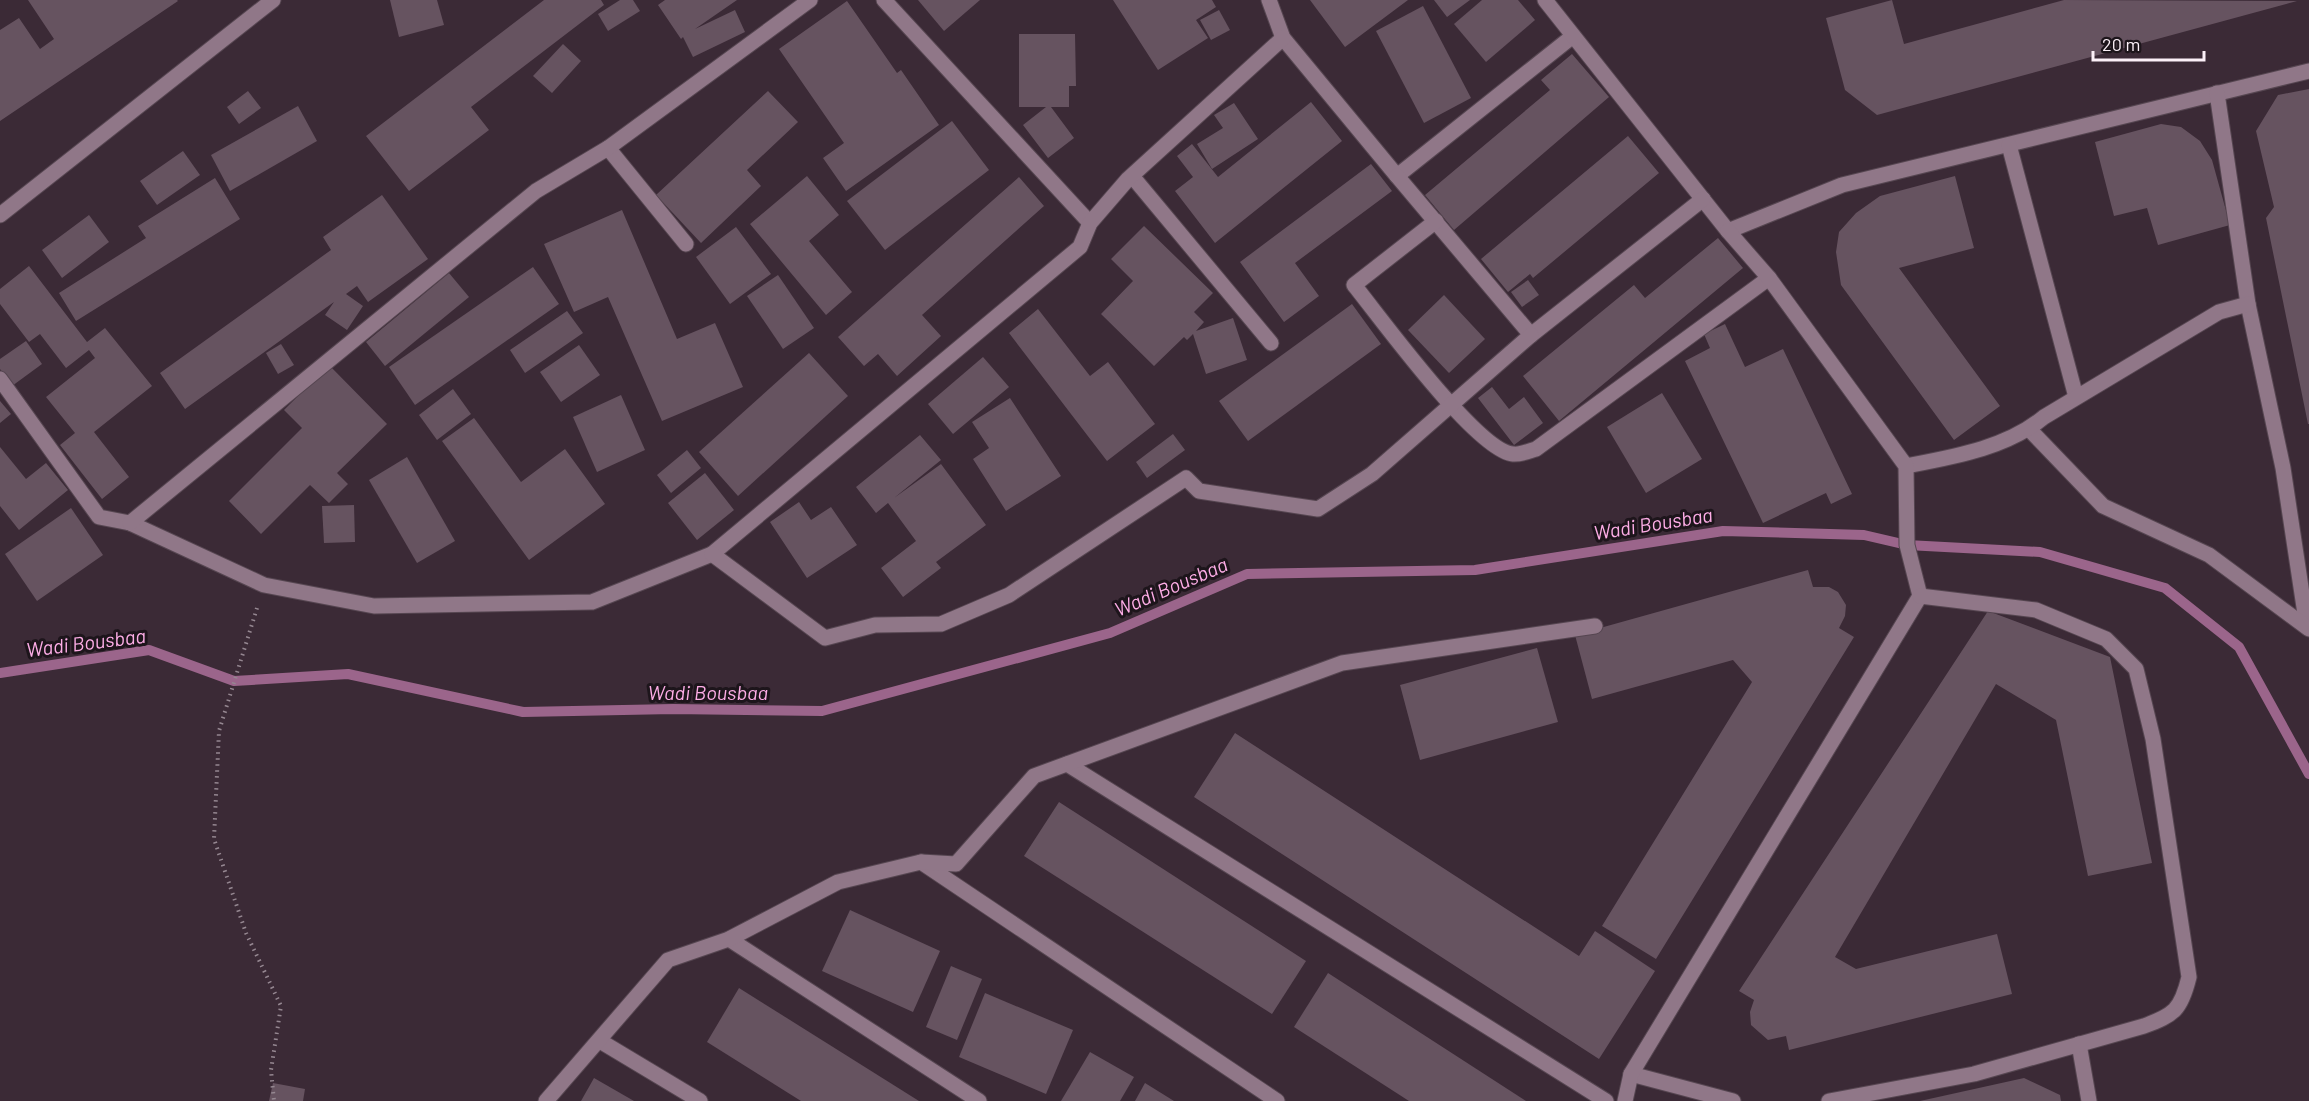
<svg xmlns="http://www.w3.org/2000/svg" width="2309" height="1101" viewBox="0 0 2309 1101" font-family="Barlow,sans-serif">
  <rect width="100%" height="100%" fill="#3b2a36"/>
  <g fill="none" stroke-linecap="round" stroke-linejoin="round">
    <path stroke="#9b658b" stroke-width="10" d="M0 673 149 650 234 681 348 674 523 712 673 709 822 711 1110 633 1247 574 1475 570 1723 531 1864 535 1907 545 2040 552 2165 588 2239 647 2309 774"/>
  </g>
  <g fill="#665360">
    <path d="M28 0H177L178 1 0 121V30L19 18 40 49 54 39Z"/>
    <path d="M390 0H437L444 25 399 37Z"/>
    <path d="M544 0H601L604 5 471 107 489 130 409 191 366 136Z"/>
    <path d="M620 0H633L640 11 608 31 598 14Z"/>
    <path d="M665 0H737L695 29 735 10 745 32 693 57 683 37 681 39 658 5Z"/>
    <path d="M918 0H980L944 31Z"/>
    <path d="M1113 0H1212L1216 7 1196 20 1208 38 1158 70Z"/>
    <path d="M1310 0H1408L1345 47Z"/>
    <path d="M1434 0H1470L1447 17Z"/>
    <path d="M1482 0H1518L1535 20 1486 62 1454 24Z"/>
    <path d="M1892 0 1904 44 2064 0 2297 1 1877 115 1845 90 1826 18Z"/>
    <path d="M847 1 897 73 901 70 939 125 846 191 823 158 844 143 779 49Z"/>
    <path d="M1423 6 1471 98 1424 123 1376 31Z"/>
    <path d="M1219 10 1230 30 1211 40 1200 20Z"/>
    <path d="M1019 34H1075L1076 86H1069V107H1051L1074 138 1048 158 1023 125 1046 107H1019Z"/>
    <path d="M563 44 581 61 552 93 533 76Z"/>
    <path d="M1572 54 1609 97 1454 230 1425 195 1550 90 1541 80Z"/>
    <path d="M2309 89V424H2308L2266 218 2274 207 2256 131 2278 95Z"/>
    <path d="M248 91 261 108 239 124 227 107Z"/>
    <path d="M768 91 798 122 747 170 761 186 701 243 656 195Z"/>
    <path d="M1311 102 1342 141 1215 243 1175 191 1193 177 1177 156 1192 144 1218 177Z"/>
    <path d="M1234 103 1258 139 1212 169 1197 144 1223 128 1214 115Z"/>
    <path d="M298 106 317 141 230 191 211 155Z"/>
    <path d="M952 121 989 170 885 250 847 201Z"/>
    <path d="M2161 124 2181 127 2200 141 2212 160 2230 225 2158 245 2147 208 2114 216 2095 142Z"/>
    <path d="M1628 136 1659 173 1533 278 1530 274 1508 292 1481 259Z"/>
    <path d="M183 151 200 175 157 205 140 181Z"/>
    <path d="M1371 164 1392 191 1295 263 1319 296 1284 322 1240 262Z"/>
    <path d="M807 176 839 215 809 241 852 292 826 315 750 224Z"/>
    <path d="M1955 176 1974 248 1899 268 2000 406 1954 440 1841 285 1836 252 1839 232 1856 213 1880 196Z"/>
    <path d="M1019 177 1044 206 922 315 941 336 897 376 878 354 864 366 838 337Z"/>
    <path d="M215 178 240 219 76 321 59 293 146 238 138 226Z"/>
    <path d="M382 195 428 259 368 302 357 286 346 294 363 306 347 330 325 315 334 302 185 409 160 373 331 250 323 237Z"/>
    <path d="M622 210 677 339 715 323 743 387 662 421 608 297 574 312 544 244Z"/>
    <path d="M89 215 109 242 62 278 42 250Z"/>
    <path d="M1144 226 1213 293 1194 312 1204 322 1196 331 1233 318 1247 360 1206 374 1193 334 1187 340 1184 337 1154 366 1101 314 1133 281 1111 259Z"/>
    <path d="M736 227 771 274 730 304 696 257Z"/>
    <path d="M1718 238 1743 268 1559 421 1523 376 1634 285 1645 298Z"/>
    <path d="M29 266 87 342 105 328 152 386 94 432 129 477 102 499 60 445 75 433 46 397 95 358 89 350 66 368 40 334 29 342 0 304V289Z"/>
    <path d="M533 267 559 304 415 405 389 367Z"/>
    <path d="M449 273 469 297 385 366 366 342Z"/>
    <path d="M778 275 814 328 783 349 747 296Z"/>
    <path d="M1528 280 1539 295 1522 307 1511 292Z"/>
    <path d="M1444 295 1485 339 1449 373 1408 330Z"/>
    <path d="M1352 304 1381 344 1248 441 1219 401Z"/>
    <path d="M1038 309 1090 376 1108 362 1155 424 1107 461 1009 333Z"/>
    <path d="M567 311 583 333 525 373 510 350Z"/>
    <path d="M1725 324 1745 367 1783 349 1852 494 1831 504 1826 493 1763 523 1685 361 1710 348 1704 334Z"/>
    <path d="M26 341 42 364 12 386 0 369V359Z"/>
    <path d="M281 344 294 365 278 374 266 353Z"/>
    <path d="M579 345 600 375 561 402 540 372Z"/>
    <path d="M809 353 848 396 738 496 699 452Z"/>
    <path d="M983 357 1009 387 953 434 928 404Z"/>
    <path d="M329 365 387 424 337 473 348 484 329 503 310 485 261 534 229 501 302 428 284 410Z"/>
    <path d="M1492 387 1509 409 1524 397 1543 423 1514 445 1478 398Z"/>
    <path d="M453 389 471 414 437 440 419 415Z"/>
    <path d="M1662 393 1702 459 1646 493 1607 427Z"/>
    <path d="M621 395 645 450 597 472 573 417Z"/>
    <path d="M1010 398 1061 476 1006 511 973 459 989 448 972 422Z"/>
    <path d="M0 401 11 414 0 423Z"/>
    <path d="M474 418 521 482 565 449 605 504 529 560 442 441Z"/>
    <path d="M1173 434 1185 450 1147 478 1136 462Z"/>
    <path d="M920 435 941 460 894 498 941 464 986 525 936 562 941 568 903 597 881 568 916 541 888 503 876 513 856 487Z"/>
    <path d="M0 447 26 479 46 463 68 490 19 530 0 506Z"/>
    <path d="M687 450 701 468 671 493 657 475Z"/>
    <path d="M407 457 455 541 417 563 369 480Z"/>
    <path d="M705 473 734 510 697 540 668 503Z"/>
    <path d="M799 502 811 520 831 507 857 545 807 578 770 522Z"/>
    <path d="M354 505 355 542 324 543 322 506Z"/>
    <path d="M71 508 103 555 37 601 5 554Z"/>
    <path d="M1808 570 1813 587H1829L1838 592 1846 605 1845 616 1839 628 1854 637 1656 959 1602 926 1752 682 1733 660 1592 699 1575 635Z"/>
    <path d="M1988 611 2110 657 2152 863 2088 876 2056 720 1996 684 1835 957 1856 969 1997 934 2012 994 1789 1050 1786 1036 1768 1040 1751 1025 1750 1012 1754 1000 1739 991Z"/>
    <path d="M1537 648 1558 722 1420 760 1400 685Z"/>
    <path d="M1235 733 1579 956 1595 931 1655 971 1599 1059 1194 797Z"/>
    <path d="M1059 802 1306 961 1272 1014 1024 856Z"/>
    <path d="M850 910 940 951 913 1012 822 971Z"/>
    <path d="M951 966 982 979 957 1040 926 1027Z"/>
    <path d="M1328 973 1526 1101H1409L1294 1027Z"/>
    <path d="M739 988 919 1101H801L707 1042Z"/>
    <path d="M985 993 1073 1030 1046 1094 959 1057Z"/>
    <path d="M1090 1052 1134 1077 1120 1101H1061Z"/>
    <path d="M594 1078 634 1101H581Z"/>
    <path d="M2024 1078 2060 1095 2061 1101H1920Z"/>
    <path d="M273 1083 305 1089 303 1101H269Z"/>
    <path d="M1145 1083 1174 1101H1135Z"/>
  </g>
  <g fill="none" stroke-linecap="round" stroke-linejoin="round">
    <g stroke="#564651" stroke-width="17">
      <g id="minor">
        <path d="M884 0 1090 223"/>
        <path d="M1269 0 1283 38 1397 176 1573 36"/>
        <path d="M1545 0 1728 231 1842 185 2309 71"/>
        <path d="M2217 93 2248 304 2283 468 2307 627"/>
        <path d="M2009 145 2076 397"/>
        <path d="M608 148 686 244"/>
        <path d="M1132 176 1271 343"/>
        <path d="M1397 176 1531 335 1703 199"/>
        <path d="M0 215 273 0"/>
        <path d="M1436 221 1354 285C1380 317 1477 451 1513 454 1520 455 1529 451 1536 449L1769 278"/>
        <path d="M0 379 99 517 130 523 264 585 374 606 592 602 712 554 1080 247 1090 223 1128 179 1283 38"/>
        <path d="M2029 429 2103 506 2209 555 2309 629"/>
        <path d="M1906 466C1953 457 2007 448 2044 417L2219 312 2248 304"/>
        <path d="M130 523 536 191 608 148 810 0"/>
        <path d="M712 554 825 638 875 625 941 624 1009 595 1186 478 1199 491 1318 509 1372 474 1531 335"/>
        <path d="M1067 764 1606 1101"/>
        <path d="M921 862 1277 1101"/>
        <path d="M729 939 979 1101"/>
        <path d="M600 1041 700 1101"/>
        <path d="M2079 1044 2089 1101"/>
        <path d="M1631 1074 1733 1101"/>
        <path d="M546 1101 668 960 729 939 838 882 921 862 956 864 1034 776 1342 663 1595 626"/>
        <path d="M1625 1101 1631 1074 1920 596 1907 545 1906 466 1769 278 1728 231"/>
        <path d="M1829 1101 1974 1074 2144 1026C2174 1015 2181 1010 2189 977L2153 739 2136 669 2106 639 2036 610 1920 596"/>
      </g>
    </g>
    <path stroke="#958791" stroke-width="4" stroke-dasharray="1.5 4.5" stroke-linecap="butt" d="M257 608 219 731 214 839 246 933 281 1006 271 1070 274 1101"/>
    <use href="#minor" stroke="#907788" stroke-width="15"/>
  </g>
  <g text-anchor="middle" stroke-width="6" stroke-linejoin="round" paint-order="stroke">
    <g font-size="20" font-style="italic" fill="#fdade6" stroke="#1d151b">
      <text transform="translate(1653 524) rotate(-9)" y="7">Wadi Bousbaa</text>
      <text transform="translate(1171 587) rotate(-23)" y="7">Wadi Bousbaa</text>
      <text transform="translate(86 643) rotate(-7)" y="7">Wadi Bousbaa</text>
      <text x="708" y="700">Wadi Bousbaa</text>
    </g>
  </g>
  <path d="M2093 51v9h111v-9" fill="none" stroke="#fcf0f8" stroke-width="3"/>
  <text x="2102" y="51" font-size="18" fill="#fcf0f8" stroke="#1d151b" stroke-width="4.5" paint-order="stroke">20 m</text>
</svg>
